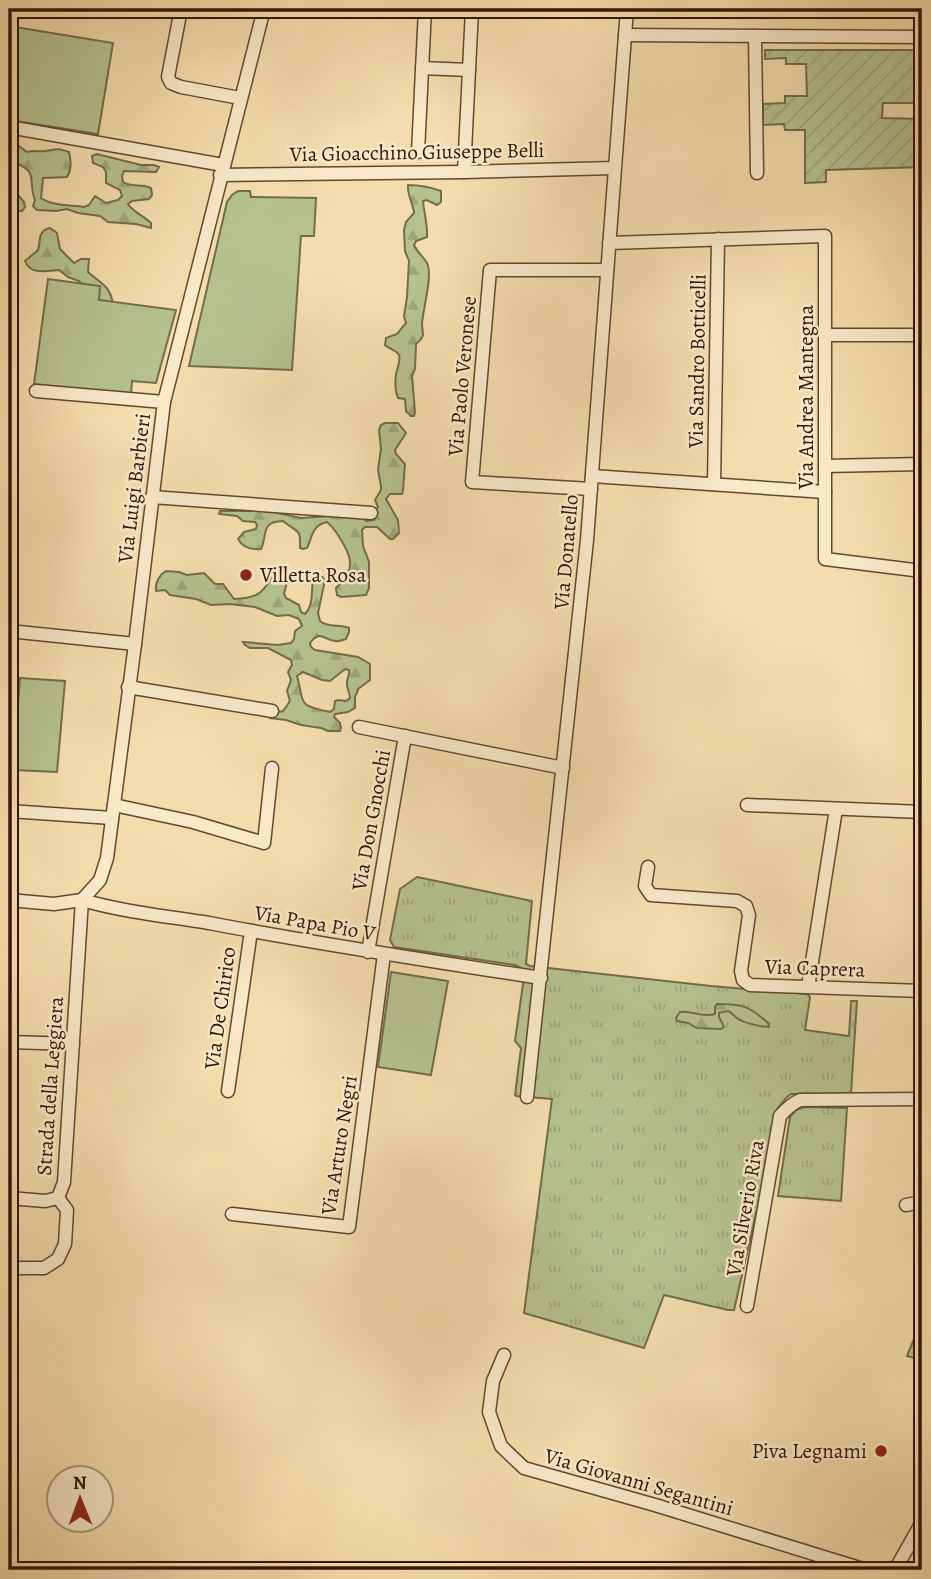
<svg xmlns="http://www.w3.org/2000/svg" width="931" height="1579" viewBox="0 0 931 1579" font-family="Alegreya,serif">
  <defs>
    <pattern id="grass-tufts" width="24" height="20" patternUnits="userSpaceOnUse" patternTransform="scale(1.75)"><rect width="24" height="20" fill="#b5c28e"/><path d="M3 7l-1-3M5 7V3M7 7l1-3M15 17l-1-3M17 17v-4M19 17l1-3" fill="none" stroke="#9ca679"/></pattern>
    <pattern id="forest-firs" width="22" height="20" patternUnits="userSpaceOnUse" patternTransform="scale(1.75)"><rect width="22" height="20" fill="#b5c28e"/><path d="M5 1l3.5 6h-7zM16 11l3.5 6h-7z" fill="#9ca679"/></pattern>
    <pattern id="garden-furrows" width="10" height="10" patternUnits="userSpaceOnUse" patternTransform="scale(1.75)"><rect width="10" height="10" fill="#b5c28e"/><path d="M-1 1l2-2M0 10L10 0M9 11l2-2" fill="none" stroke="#9ca679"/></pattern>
  </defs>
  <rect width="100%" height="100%" fill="#f4ddac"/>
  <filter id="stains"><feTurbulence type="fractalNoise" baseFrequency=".00286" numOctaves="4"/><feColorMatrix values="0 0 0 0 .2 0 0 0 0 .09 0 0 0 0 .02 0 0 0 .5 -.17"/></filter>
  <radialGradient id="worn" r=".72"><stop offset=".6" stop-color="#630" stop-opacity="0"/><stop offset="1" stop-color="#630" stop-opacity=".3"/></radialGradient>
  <g fill="url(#grass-tufts)" stroke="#746c4a" stroke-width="2">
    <path d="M417 877 532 901 526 964 530 966 711 986 807 994 810 997 805 1030 849 1036 851 1001H857L851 1093 791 1094 786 1098 778 1108 758 1205 734 1310H728L664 1295 644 1348 524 1313 552 1099 516 1096 515 1095 521 1048 515 1041 525 970 515 965 394 947 390 940 400 889Z"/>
    <path d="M804 1107 847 1108 841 1201 778 1196 790 1117 796 1110Z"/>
  </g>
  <g fill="url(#forest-firs)" stroke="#746c4a" stroke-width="2" fill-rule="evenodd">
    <path d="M19 146 27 152C34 150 38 152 45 151 58 149 56 148 69 152 71 161 72 169 67 177L43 178 41 198C52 206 70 205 84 207L89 205 95 196 106 203 118 200 122 196 120 190 106 183V172L103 167 93 163 92 156 97 154 141 165H154L159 167 156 172 124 171 122 176 123 182C132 188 142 183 151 188L152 195 149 199 132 201 128 204C133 212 144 216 151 223V228L136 224 108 222 100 216 78 213 67 209 56 211 37 210 33 206 35 200C27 179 40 173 14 162L10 165 12 188 24 202 25 207 22 211H9V150L13 147Z"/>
    <path d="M408 185C420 185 430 187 441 191V202L437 205 427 200 423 201C424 213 428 226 427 237L416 241 414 245C417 252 423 256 427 263 433 275 423 309 422 324 422 325 423 334 423 335 422 339 419 341 416 344L415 369 412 376 415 412 414 416H411L406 411 405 399 398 398C395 391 395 382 396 374 397 369 401 360 399 355 397 351 388 348 385 345L386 338 397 334 406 323 404 316 407 297 409 261 405 251 404 230 406 222 414 213C413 203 407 195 408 185Z"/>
    <path d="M50 228 57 233 60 249 74 263 81 259H89L88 272C100 283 110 285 113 304L106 307 79 281 68 277 59 270C46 271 30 275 25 261L38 250C41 241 37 231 50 228Z"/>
    <path d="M385 423H398L406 433 395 450 396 454 405 464 403 490 402 494H390L386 499 398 520 399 533 393 539H390L377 527H365L362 530 363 546 369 562V588L366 595 341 597 337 595 336 588C358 569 351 555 338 535 334 529 333 527 327 522 311 526 313 536 307 548L303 549 300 548C301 527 297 533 283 521 260 522 268 534 261 549 251 550 243 548 238 539L244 532 256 529 257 525 255 522 243 521 237 516 219 514 220 511H268L301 518 331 516 359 517 367 521 374 520V512L378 507 375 500 381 490V486L378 470 381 449 379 430 381 425Z"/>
    <path d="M278 569H282L289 574 284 594 286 598 299 605 301 612 305 614C315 604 310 589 314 576 319 575 321 575 325 580L318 613 320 621C328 628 339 624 349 628V632L346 639C342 640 339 642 335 641 323 640 321 629 310 643L311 647 315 650 358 657 370 664V680L358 689 357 693 355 696V708L348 712 335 714 334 717 340 723 341 728 340 731H328L321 728 301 725 286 720 270 718 268 714 283 711C291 700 291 703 287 691L291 680 288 672 292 665 291 660 268 648H250L245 645 243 642 278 645 291 643 294 639 295 631 302 626 299 619 289 615 277 616 255 607 230 604 211 605 196 599 170 595 165 590 156 591C155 583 159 575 166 571L179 572 187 575 204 573 215 584H223L234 599C263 598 263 590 278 569ZM345 669 349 670C350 676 347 677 347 682 346 687 350 693 350 698L346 701 338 700 335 701 334 709 330 712C297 705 305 705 297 676L303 672 322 680 330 681Z"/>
    <path d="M717 1004C743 1004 749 1006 768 1023L769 1027C762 1027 745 1023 740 1020 729 1014 733 1008 719 1013V1017L724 1027 721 1029 697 1028 688 1023 677 1021 676 1018 680 1012C692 1010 703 1018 715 1014V1007Z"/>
  </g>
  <g fill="#b5c28e" stroke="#746c4a" stroke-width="2">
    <path d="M9 26 113 43 98 134 9 120Z"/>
    <path d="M238 191H250L251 197 316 198 314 236H301L292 370 189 366 227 202 232 195Z"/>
    <path d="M48 279 100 286 99 300 176 310 156 383 132 381 131 395 34 384Z"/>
    <path d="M20 678 65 681 57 772 13 770Z"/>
    <path d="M391 972 448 981 431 1075 378 1067Z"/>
  </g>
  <g fill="url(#garden-furrows)" stroke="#746c4a" stroke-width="2">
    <path d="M765 50H922V103H883L882 118 922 119V167L826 170V182L805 183V130H785L784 124 763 125V104L785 103V96H807L806 64H786V58L765 59Z"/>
    <path d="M922 1319V1360L907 1356Z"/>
  </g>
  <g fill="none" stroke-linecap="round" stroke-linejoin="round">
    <g stroke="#624830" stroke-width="15">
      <g id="minor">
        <path d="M181 9 168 77 171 83 181 87 240 98"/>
        <path d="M625 35 922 37"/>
        <path d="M755 36 757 173"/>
        <path d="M422 68 469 70"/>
        <path d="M9 127 223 165"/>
        <path d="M418 152 425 9"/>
        <path d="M464 172 472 9"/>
        <path d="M220 175 464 172 614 168"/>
        <path d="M609 243 825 236V559L922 571"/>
        <path d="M825 335H922"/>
        <path d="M36 391 164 402"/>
        <path d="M825 466 922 464"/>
        <path d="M592 476 825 492"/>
        <path d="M714 484 718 239"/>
        <path d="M591 489 472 482 490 270H607"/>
        <path d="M152 497 371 513"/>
        <path d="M9 631 135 644"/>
        <path d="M128 687 272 711"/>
        <path d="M359 727 563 768"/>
        <path d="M114 805 193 822 264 843 272 768"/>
        <path d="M747 805 922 812"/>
        <path d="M9 811 112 818"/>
        <path d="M648 867 645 886 651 895 737 901 746 906 749 915 741 971 743 980 750 985 922 991"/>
        <path d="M9 900 54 904 82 900 100 880 107 858 135 644 164 402 264 9"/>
        <path d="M82 900C124 912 166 916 209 923 319 944 430 961 541 978"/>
        <path d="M368 952 405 736"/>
        <path d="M808 987 836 809"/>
        <path d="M9 1042 73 1044"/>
        <path d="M228 1091 251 931"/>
        <path d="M527 1097 587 540 627 9"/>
        <path d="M9 1198 45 1201 58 1198"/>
        <path d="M58 1198 64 1182 82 900"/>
        <path d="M906 1205 922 1202"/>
        <path d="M232 1214 349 1227 384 954"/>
        <path d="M9 1268H44L58 1259 65 1244 67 1210 58 1198"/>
        <path d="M747 1306 780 1116C786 1109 791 1104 800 1100L922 1099"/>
        <path d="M504 1355 493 1381 489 1412 501 1446 524 1468 655 1505 866 1570"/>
        <path d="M895 1570 922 1522"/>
      </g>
    </g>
    <use href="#minor" stroke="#f8e9c9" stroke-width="12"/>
  </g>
  <g fill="#8f2418" stroke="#f8e9c9" stroke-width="2.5">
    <circle cx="246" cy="575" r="7"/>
    <circle cx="881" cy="1451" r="7"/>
  </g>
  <g text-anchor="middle" stroke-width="5" stroke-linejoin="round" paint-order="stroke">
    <g font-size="21" fill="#321606" stroke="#f8e9c9">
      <text transform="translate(417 152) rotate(-1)" y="7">Via Gioacchino Giuseppe Belli</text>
      <text transform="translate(697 361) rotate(-89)" y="7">Via Sandro Botticelli</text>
      <text transform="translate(462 376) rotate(-85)" y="7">Via Paolo Veronese</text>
      <text transform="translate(806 397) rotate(-90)" y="7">Via Andrea Mantegna</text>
      <text transform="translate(134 488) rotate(-83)" y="7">Via Luigi Barbieri</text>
      <text transform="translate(566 552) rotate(-85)" y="7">Via Donatello</text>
      <text transform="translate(371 820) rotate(-80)" y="7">Via Don Gnocchi</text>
      <text transform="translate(315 923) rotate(10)" y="7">Via Papa Pio V</text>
      <text transform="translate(815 968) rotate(2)" y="7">Via Caprera</text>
      <text transform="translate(220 1008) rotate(-82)" y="7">Via De Chirico</text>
      <text transform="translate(50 1086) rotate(-86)" y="7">Strada della Leggiera</text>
      <text transform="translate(339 1145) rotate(-81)" y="7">Via Arturo Negri</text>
      <text transform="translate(745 1208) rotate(-80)" y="7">Via Silverio Riva</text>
      <text transform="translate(639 1482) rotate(16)" y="7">Via Giovanni Segantini</text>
    </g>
    <g font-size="21" fill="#321606" stroke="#f8e9c9" text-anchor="start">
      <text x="260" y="582">Villetta Rosa</text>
      <text x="867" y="1458" text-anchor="end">Piva Legnami</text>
    </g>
  </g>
  <rect width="931" height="1579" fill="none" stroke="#f4ddac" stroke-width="35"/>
  <rect x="10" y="10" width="910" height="1558" fill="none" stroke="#321606" stroke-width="3.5"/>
  <rect x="18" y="18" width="896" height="1544" fill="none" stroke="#321606" stroke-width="2"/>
  <g transform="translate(80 1499) rotate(359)"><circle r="33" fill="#f8e9c9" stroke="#a9957b" stroke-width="2"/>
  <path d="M0-5L12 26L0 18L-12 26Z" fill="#8f2418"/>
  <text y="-10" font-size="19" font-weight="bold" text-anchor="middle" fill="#321606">N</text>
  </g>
  <rect width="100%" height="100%" filter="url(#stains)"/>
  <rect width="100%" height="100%" fill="url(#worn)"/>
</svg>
